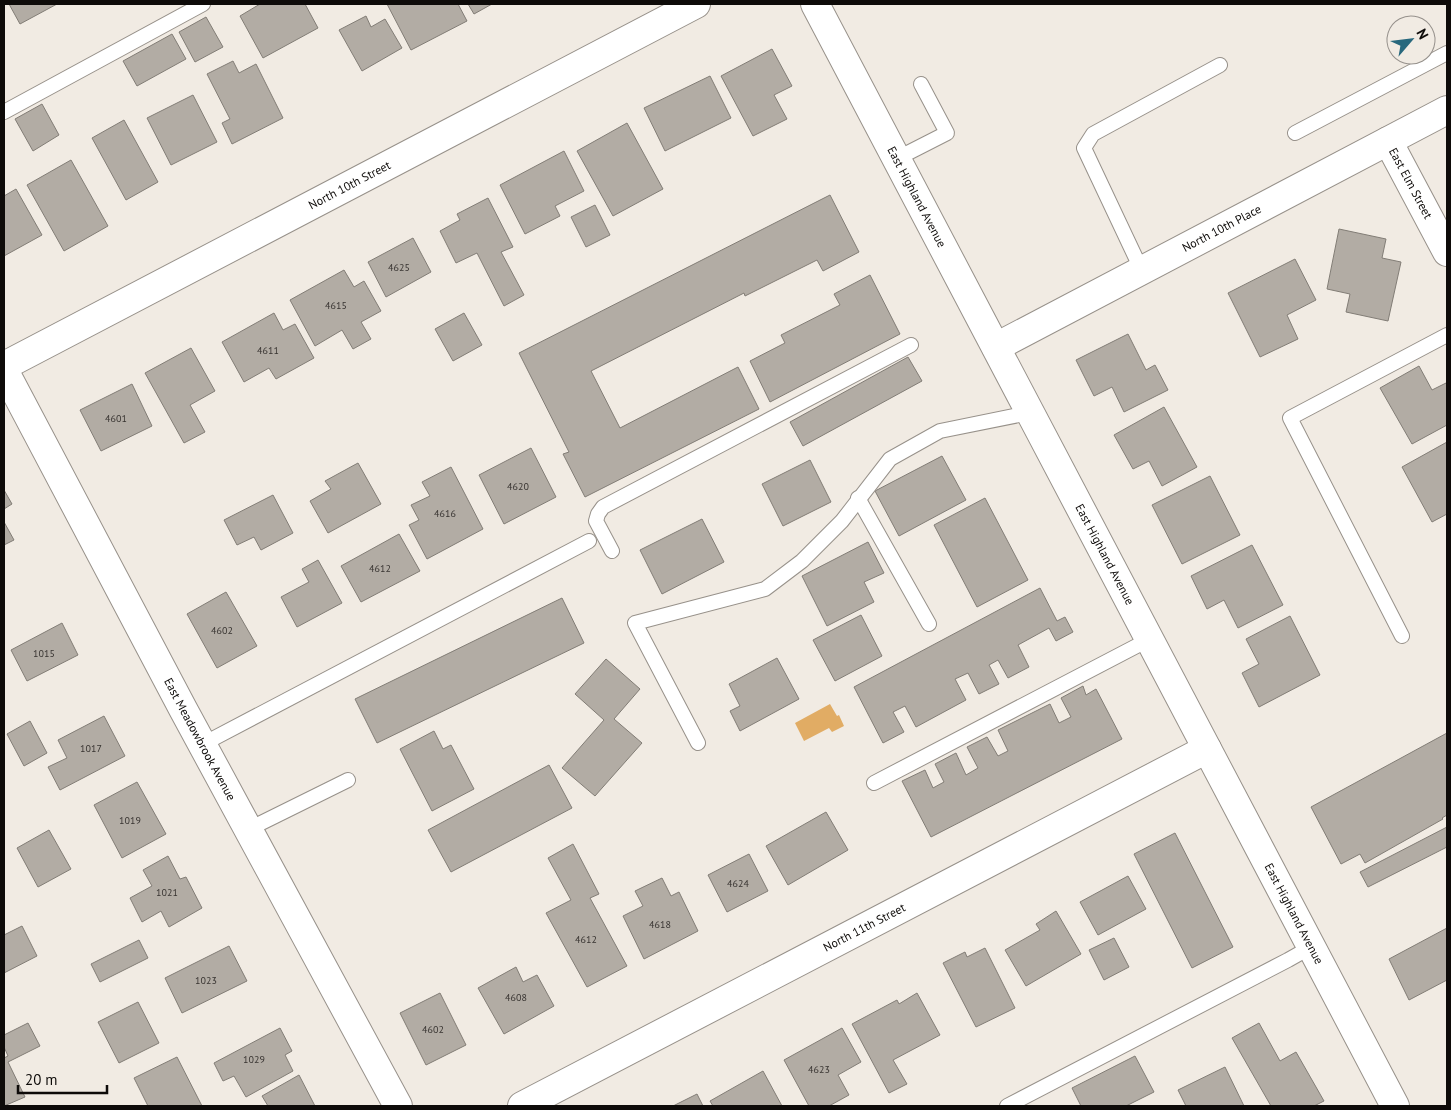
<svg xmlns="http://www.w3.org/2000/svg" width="1451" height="1110" viewBox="0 0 1451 1110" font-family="'PT Sans',sans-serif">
  <rect width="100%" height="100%" fill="#f1ebe3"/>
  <path fill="#e1ac64" d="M830 704 837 716 839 715 844 726 832 732 829 728 804 741 795 723Z"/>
  <g fill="#b2aca4" stroke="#827d76">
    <path d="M9 4H57L20 24Z"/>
    <path d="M260 4H305L318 28 263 58 240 16Z"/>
    <path d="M387 4H458L467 21 411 50Z"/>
    <path d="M468 4H492L474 14Z"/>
    <path d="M366 16 371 27 385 19 402 48 362 71 339 30Z"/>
    <path d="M206 17 223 47 195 62 179 32Z"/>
    <path d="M172 34 186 59 137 86 123 61Z"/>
    <path d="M772 49 792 86 774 95 787 119 753 136 721 76Z"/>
    <path d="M233 61 239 73 256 64 283 118 232 144 222 123 230 119 207 74Z"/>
    <path d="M710 76 731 118 665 151 644 108Z"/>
    <path d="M193 95 217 142 171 165 147 118Z"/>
    <path d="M42 104 59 135 33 151 15 119Z"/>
    <path d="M124 120 158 182 126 200 92 138Z"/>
    <path d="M627 123 663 189 613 216 577 151Z"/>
    <path d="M564 151 584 191 555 206 560 216 525 234 500 185Z"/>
    <path d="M71 160 108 226 64 251 27 185Z"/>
    <path d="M16 189 42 235 4 256V196Z"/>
    <path d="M830 195 859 252 823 271 817 260 745 296 744 293 591 371 620 428 738 367 759 409 585 497 563 454 569 452 519 353Z"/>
    <path d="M488 198 513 247 501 252 524 295 504 306 477 253 456 263 440 231 460 220 457 214Z"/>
    <path d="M595 205 610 235 586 247 571 217Z"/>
    <path d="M1339 229 1386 239 1382 258 1401 262 1388 321 1346 312 1350 294 1327 289Z"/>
    <path d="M413 238 431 272 386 297 368 262Z"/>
    <path d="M1295 259 1316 300 1287 315 1298 339 1260 357 1228 293Z"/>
    <path d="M344 270 354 287 364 281 381 311 361 322 371 339 353 349 342 330 315 346 290 300Z"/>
    <path d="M870 275 900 334 770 402 750 361 785 343 781 335 840 305 834 294Z"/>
    <path d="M274 313 283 330 295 324 314 358 276 379 269 368 244 382 222 342Z"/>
    <path d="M464 313 482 345 453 361 435 329Z"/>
    <path d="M1128 334 1146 370 1155 365 1168 390 1124 412 1112 387 1094 396 1076 360Z"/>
    <path d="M191 348 215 391 190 405 205 432 184 443 145 373Z"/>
    <path d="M908 357 922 381 803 446 790 422Z"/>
    <path d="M1419 366 1432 390 1446 383 1447 386V425L1412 444 1380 388Z"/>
    <path d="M132 384 152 426 101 451 80 410Z"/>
    <path d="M1164 407 1197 467 1162 486 1149 461 1133 469 1114 435Z"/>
    <path d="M1447 442V514L1432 522 1402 467Z"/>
    <path d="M531 448 556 497 504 524 479 475Z"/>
    <path d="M942 456 966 500 899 536 875 491Z"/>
    <path d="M810 460 831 502 783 526 762 484Z"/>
    <path d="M358 463 381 504 328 533 310 501 331 489 325 481Z"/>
    <path d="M451 467 483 529 427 559 409 525 419 520 411 505 430 496 422 482Z"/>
    <path d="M1210 476 1240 535 1182 564 1152 505Z"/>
    <path d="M4 490 12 504 4 509Z"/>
    <path d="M273 495 293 533 261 550 254 537 237 545 224 520Z"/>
    <path d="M985 498 1028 580 977 607 934 525Z"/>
    <path d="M702 519 724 562 662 594 640 550Z"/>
    <path d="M4 522 14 540 4 545Z"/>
    <path d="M399 534 420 571 361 602 341 566Z"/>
    <path d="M868 542 884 573 864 582 874 602 827 626 802 576Z"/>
    <path d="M1252 545 1283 605 1238 628 1224 600 1207 609 1191 576Z"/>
    <path d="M318 560 342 603 297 627 281 597 309 582 302 569Z"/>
    <path d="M1040 588 1057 621 1065 617 1073 632 1056 641 1049 628 1018 645 1029 667 1008 678 998 660 989 665 999 684 979 694 968 673 955 679 966 700 916 727 905 706 893 712 904 732 883 743 854 687Z"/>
    <path d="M226 592 257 646 217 668 187 614Z"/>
    <path d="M562 598 584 643 377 743 355 699Z"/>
    <path d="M861 615 882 656 835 681 813 640Z"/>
    <path d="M1290 616 1320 675 1259 707 1242 673 1259 664 1246 639Z"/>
    <path d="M62 623 78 655 27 681 11 650Z"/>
    <path d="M777 658 799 699 740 731 730 711 740 706 729 684Z"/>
    <path d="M606 659 640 689 614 719 642 743 595 796 562 768 604 720 575 694Z"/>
    <path d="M1083 686 1086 695 1096 689 1122 739 931 837 902 781 925 770 933 788 944 782 935 764 956 753 966 775 978 768 967 747 987 737 998 756 1008 751 998 730 1050 704 1059 723 1071 717 1061 698Z"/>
    <path d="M104 716 125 756 60 790 48 767 67 758 58 740Z"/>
    <path d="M30 721 47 753 24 766 7 734Z"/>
    <path d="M434 731 443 749 451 745 474 789 432 811 400 749Z"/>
    <path d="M1447 733V815L1442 818 1443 819 1365 863 1360 854 1341 864 1311 807Z"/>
    <path d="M549 765 572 808 451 872 428 830Z"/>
    <path d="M137 782 166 834 122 858 94 805Z"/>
    <path d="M826 812 848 850 788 885 766 846Z"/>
    <path d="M1447 827V847L1368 887 1360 872Z"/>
    <path d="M49 830 71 869 38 887 17 848Z"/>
    <path d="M1175 833 1233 947 1192 968 1134 854Z"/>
    <path d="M573 844 599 894 590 898 627 966 587 987 546 913 571 900 548 858Z"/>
    <path d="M749 854 768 891 727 912 708 875Z"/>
    <path d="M168 856 180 879 186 877 202 908 169 927 161 911 142 922 130 898 152 886 143 870Z"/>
    <path d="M1128 876 1146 909 1098 935 1080 902Z"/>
    <path d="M662 878 671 896 679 892 698 931 644 959 623 916 643 906 635 891Z"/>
    <path d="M1056 911 1081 954 1026 986 1005 950 1040 930 1036 924Z"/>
    <path d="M22 926 37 956 4 973V935Z"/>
    <path d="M1447 928V980L1409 1000 1389 959Z"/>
    <path d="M1114 938 1129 967 1104 980 1089 950Z"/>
    <path d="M139 940 148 958 100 982 91 964Z"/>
    <path d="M229 946 247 981 182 1013 165 978Z"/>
    <path d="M985 948 1015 1008 976 1027 943 963 965 952 967 957Z"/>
    <path d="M516 967 523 982 537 975 554 1006 504 1034 478 988Z"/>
    <path d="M440 993 466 1045 426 1065 400 1013Z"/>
    <path d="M917 993 940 1035 893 1060 907 1084 889 1093 852 1024 897 1000 899 1004Z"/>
    <path d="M138 1002 159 1043 119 1063 98 1022Z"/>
    <path d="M28 1023 40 1046 8 1062 25 1097 4 1106V1058L8 1056 4 1047V1035Z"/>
    <path d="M1259 1023 1280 1061 1296 1052 1324 1101 1314 1106H1271L1232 1038Z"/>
    <path d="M280 1028 292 1051 285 1055 293 1071 246 1097 234 1076 223 1081 214 1063Z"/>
    <path d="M842 1028 861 1062 838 1075 849 1095 829 1106H809L784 1060Z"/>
    <path d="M1135 1056 1154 1092 1126 1106H1081L1072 1088Z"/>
    <path d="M177 1057 202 1106H148L134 1078Z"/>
    <path d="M1225 1067 1244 1106H1186L1178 1090Z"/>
    <path d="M763 1071 782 1106H713L710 1101Z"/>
    <path d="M299 1075 315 1106H268L262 1096Z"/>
    <path d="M697 1094 703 1106H673Z"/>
  </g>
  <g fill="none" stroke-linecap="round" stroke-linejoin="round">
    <g stroke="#97918a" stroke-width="16">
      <g id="lane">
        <path d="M4 112 203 4"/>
        <path d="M1295 133 1447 53"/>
        <path d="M896 159 947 133 921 84"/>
        <path d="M1142 271 1084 148 1093 134 1220 65"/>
        <path d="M858 498 929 624"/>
        <path d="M612 551 596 521 598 514 603 507 911 345"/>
        <path d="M1402 636 1290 418 1447 335"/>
        <path d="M698 743 635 623 765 589 802 561 842 521 890 459 940 431 1029 413"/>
        <path d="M203 744 589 541"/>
        <path d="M874 783 1150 639"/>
        <path d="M249 829 348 780"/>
        <path d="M1007 1106 1288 960 1311 947"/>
      </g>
    </g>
    <g stroke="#97918a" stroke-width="30">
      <g id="street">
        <path id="s1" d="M1388 141 1447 252"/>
        <path id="s2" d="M996 347 1447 110"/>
        <path id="s3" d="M4 366 696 4"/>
        <path id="s4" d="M4 370 183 709 398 1106"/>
        <path id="s5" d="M522 1106 1207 749"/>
      </g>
    </g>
    <g stroke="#97918a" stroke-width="30">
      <g id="secondary">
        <path id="s6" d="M815 4 1395 1106"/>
      </g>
    </g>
    <use href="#lane" stroke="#fff" stroke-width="14"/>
    <use href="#street" stroke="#fff" stroke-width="28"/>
    <use href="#secondary" stroke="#fff" stroke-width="28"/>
  </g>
  <g text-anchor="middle" stroke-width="4" stroke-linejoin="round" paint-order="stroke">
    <g font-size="10" fill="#373330">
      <text x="399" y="271">4625</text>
      <text x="336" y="309">4615</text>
      <text x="268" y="354">4611</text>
      <text x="116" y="422">4601</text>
      <text x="518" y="490">4620</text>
      <text x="445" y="517">4616</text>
      <text x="380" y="572">4612</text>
      <text x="222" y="634">4602</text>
      <text x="44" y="657">1015</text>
      <text x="91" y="752">1017</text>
      <text x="130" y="824">1019</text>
      <text x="738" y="887">4624</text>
      <text x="167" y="896">1021</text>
      <text x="660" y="928">4618</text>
      <text x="586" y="943">4612</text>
      <text x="206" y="984">1023</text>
      <text x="516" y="1001">4608</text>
      <text x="433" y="1033">4602</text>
      <text x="254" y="1063">1029</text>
      <text x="819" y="1073">4623</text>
    </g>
    <g font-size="12" fill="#0e0b09" stroke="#f1ebe3">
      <text dy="4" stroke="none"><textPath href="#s1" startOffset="48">East Elm Street</textPath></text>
      <text dy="4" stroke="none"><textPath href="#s3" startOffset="390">North 10th Street</textPath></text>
      <text dy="4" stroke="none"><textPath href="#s6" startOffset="218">East Highland Avenue</textPath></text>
      <text dy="4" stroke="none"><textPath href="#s2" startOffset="255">North 10th Place</textPath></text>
      <text dy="4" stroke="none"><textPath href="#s6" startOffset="622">East Highland Avenue</textPath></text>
      <text dy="4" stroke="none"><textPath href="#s4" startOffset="418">East Meadowbrook Avenue</textPath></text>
      <text dy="4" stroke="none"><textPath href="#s6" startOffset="1028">East Highland Avenue</textPath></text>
      <text dy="4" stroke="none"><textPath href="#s5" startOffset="386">North 11th Street</textPath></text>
    </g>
  </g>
  <rect width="1451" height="1110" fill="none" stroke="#0e0b09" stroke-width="10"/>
  <g transform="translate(1411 40) rotate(62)"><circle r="24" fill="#f1ebe3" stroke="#96918c"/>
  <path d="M0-4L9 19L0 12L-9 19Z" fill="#28687d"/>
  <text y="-8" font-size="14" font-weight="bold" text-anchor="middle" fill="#0e0b09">N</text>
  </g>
  <path d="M18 1085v8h89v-8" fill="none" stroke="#0e0b09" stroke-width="2.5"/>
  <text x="25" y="1085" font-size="15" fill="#0e0b09" stroke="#f1ebe3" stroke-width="4" paint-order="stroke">20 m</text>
</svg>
